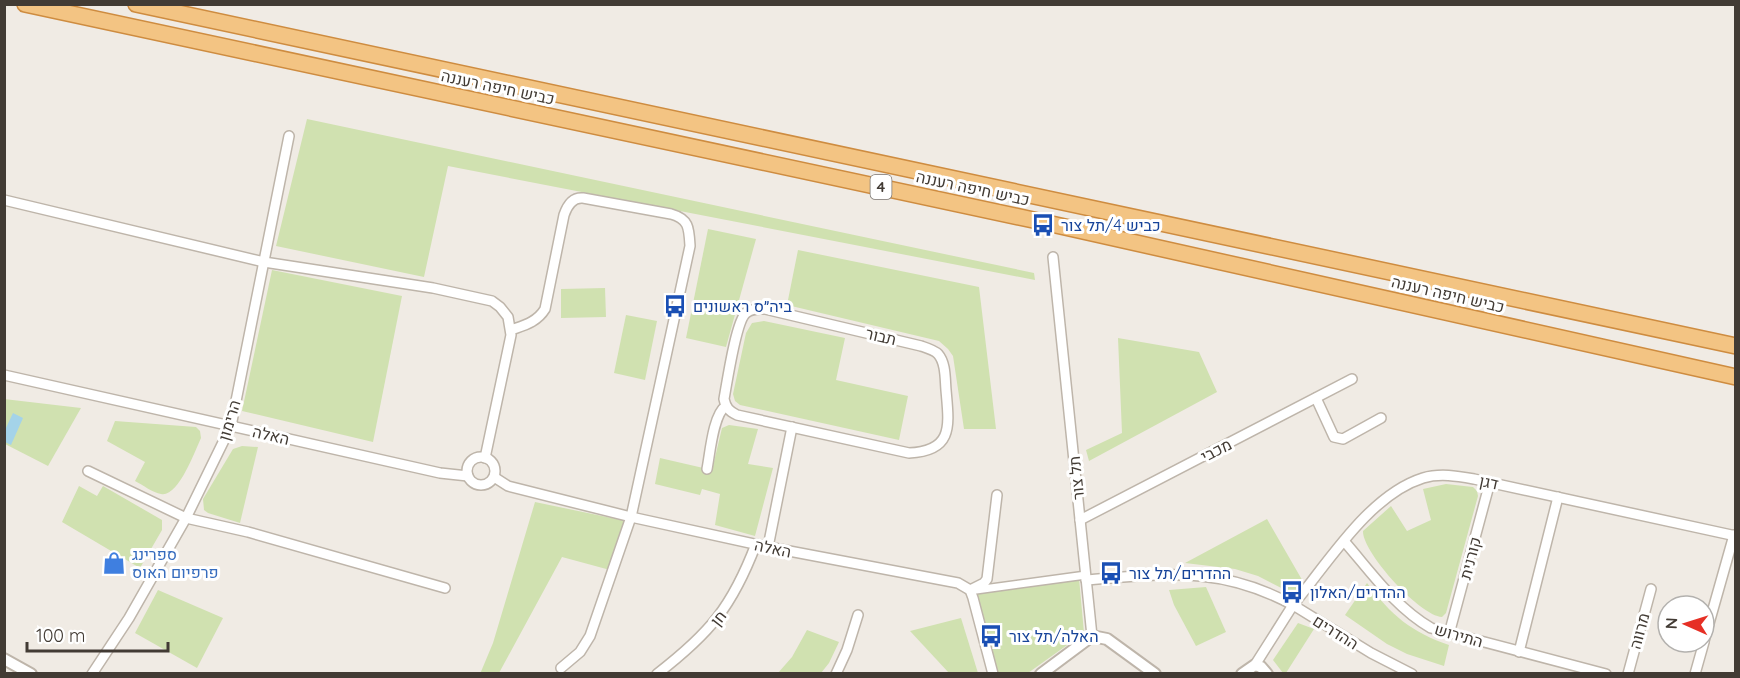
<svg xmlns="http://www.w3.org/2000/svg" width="1740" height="678" viewBox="0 0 1740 678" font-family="Quicksand,Heebo,sans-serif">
  <rect width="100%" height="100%" fill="#f0ebe4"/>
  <g fill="#d0e1b0">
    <path d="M307 119 1034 273 1035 280 448 166 424 277 276 246Z"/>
    <path d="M708 229 756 239 726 347 686 338Z"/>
    <path d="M798 250 979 287 996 429H964L953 356 948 349 939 341 787 305Z"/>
    <path d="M272 270 402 296 373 442 242 411Z"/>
    <path d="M605 288 606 317 561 318V289Z"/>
    <path d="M626 315 657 321 645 380 614 373Z"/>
    <path d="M764 321 845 338 836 380 908 396 899 440 740 405 735 401 733 394 746 333 752 323Z"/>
    <path d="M1118 338 1199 352 1217 392 1089 461 1086 450 1122 433Z"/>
    <path d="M4 399 81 408 48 466 5 444Z"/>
    <path d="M115 421 196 427 200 431 201 438C195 451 178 498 161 494 153 493 143 485 135 481L145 462 107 441Z"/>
    <path d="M729 425 758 429 748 464 773 468 755 536 715 525 720 494 702 489 700 495 655 484 660 458 712 470 722 428Z"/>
    <path d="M242 446 258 447 240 523 208 513 204 510 203 499 233 449Z"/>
    <path d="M1446 484 1473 487 1477 491 1478 496 1446 613 1442 617C1420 616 1362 552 1363 531L1391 506 1407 531 1431 520 1423 489Z"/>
    <path d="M79 486 97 496 103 486 162 520V530L140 568 62 522Z"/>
    <path d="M535 502 626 521 610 570 562 557 499 673 480 674 493 643Z"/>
    <path d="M1267 519 1305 585 1295 595 1258 576 1235 569 1185 563Z"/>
    <path d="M1079 578 1084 633 1028 673H998L977 593Z"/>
    <path d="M1367 583C1391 615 1411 632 1449 645L1444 666 1407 654 1387 644 1345 615Z"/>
    <path d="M1206 587 1226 632 1196 646 1174 605 1169 590Z"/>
    <path d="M158 590 223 618 197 668 135 633Z"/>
    <path d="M961 618 978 673H949L910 631Z"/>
    <path d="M1298 623 1314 629 1286 673H1283L1273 660Z"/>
    <path d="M807 630 839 642 829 663 821 673H778L792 657Z"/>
  </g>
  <path fill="#a4d3e9" d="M13 413 23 418 11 445 5 442V430Z"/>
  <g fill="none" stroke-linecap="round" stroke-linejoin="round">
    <g stroke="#beb5aa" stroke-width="10">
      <path id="pedestrian" d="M976 590 1086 575"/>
    </g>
    <g stroke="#beb5aa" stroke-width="12">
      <g id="minor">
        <path d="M4 200 264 262 433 288 492 301 500 307 508 317 511 335 485 458"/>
        <path d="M1053 257 1092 636"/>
        <path d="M765 309 921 346C927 348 934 350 938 354 946 363 945 379 946 390 949 425 954 451 909 453L737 415C729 411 726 408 724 399 727 383 736 321 746 313 752 308 758 309 765 309Z"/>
        <path d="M511 330C525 325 537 322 545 309L564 215C567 206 572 197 583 198L671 214C689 219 689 228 690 246L631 517 590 636 580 652 561 668"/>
        <path d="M4 375 440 473 468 476"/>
        <path d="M1316 398 1334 437 1343 439 1381 418"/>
        <circle cx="481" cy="471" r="14"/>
        <path d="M707 469C710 454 713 414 726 406"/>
        <path d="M88 471 186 518 248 532 445 588"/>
        <path d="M494 477 508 486 631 517 768 547 958 583 970 590 973 598 993 674"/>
        <path d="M1080 520 1352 379"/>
        <path d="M1344 541C1371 572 1395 607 1431 628L1606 674"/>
        <path d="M768 547 792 427"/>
        <path d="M1086 580C1166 574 1219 565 1293 605 1328 563 1369 495 1423 478 1440 473 1457 476 1474 479L1736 536"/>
        <path d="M970 590 984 583 987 579 997 495"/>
        <path d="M1449 634 1490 482"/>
        <path d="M1704 641 1734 535"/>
        <path d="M1519 652 1558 497"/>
        <path d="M1255 665 1293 605 1371 653 1412 674"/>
        <path d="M92 674 129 618 186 518 231 426 289 136"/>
        <path d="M657 674C710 633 732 607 756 544"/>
        <path d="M836 674 847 650 858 615"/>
        <path d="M1628 674 1651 589"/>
        <path d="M1695 674 1704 642"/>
      </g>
    </g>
    <g stroke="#beb5aa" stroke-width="14">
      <g id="tertiary">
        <path d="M4 659 31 674"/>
        <path d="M1041 674 1092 636 1107 639 1155 674"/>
        <path d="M1242 674 1255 665 1261 667 1267 674"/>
      </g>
    </g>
    <g stroke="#ce8c40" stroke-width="18">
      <g id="trunk">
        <path d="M25 4 1038 221 1736 377"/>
        <path d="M136 4 1736 346"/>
      </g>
    </g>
    <use href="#pedestrian" stroke="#fff" stroke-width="7"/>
    <use href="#minor" stroke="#fff" stroke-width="9"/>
    <use href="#tertiary" stroke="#fff" stroke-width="10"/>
    <use href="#trunk" stroke="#f3c483" stroke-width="15"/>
  </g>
  <defs>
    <g id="bus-bare" transform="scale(1.8)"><path d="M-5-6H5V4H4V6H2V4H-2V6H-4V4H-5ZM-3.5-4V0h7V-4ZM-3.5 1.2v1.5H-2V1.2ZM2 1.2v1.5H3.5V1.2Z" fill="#1a4fb4" stroke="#fff" stroke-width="2.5" paint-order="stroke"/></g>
    <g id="shop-bare" transform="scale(1.8)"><path d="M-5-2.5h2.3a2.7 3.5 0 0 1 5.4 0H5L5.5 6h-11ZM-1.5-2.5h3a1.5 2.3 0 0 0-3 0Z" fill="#3f7fe0" stroke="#fff" stroke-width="2.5" paint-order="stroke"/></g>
  </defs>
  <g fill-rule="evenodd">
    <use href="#bus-bare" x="1043" y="225"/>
    <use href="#bus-bare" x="675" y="306"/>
    <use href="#shop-bare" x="114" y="563"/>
    <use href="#bus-bare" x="1111" y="573"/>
    <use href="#bus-bare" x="1292" y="592"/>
    <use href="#bus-bare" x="991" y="636"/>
  </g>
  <g text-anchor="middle" stroke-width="6" stroke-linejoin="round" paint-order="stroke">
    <rect fill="#fff" stroke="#7b7671" stroke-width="1.5" x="870.5" y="175" width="21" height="24" rx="4.5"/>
    <g font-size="15" font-weight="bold" fill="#423b34">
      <text x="881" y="192">4</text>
    </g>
    <g font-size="16" fill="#423b34" stroke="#fff">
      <text transform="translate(498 87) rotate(12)" y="6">כביש חיפה רעננה</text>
      <text transform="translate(973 188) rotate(12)" y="6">כביש חיפה רעננה</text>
      <text transform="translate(1448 294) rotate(13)" y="6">כביש חיפה רעננה</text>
      <text transform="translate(881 336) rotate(13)" y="6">תבור</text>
      <text transform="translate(229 420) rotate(-73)" y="6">הרימון</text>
      <text transform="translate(271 435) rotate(13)" y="6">האלה</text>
      <text transform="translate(1216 450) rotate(-27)" y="6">מכבי</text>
      <text transform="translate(1076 478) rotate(-96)" y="6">תל צור</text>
      <text transform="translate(1489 482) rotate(12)" y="6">דגן</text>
      <text transform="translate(773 548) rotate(12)" y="6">האלה</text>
      <text transform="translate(1470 558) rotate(-75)" y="6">קורנית</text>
      <text transform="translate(718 618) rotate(-52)" y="6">חן</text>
      <text transform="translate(1639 631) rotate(-75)" y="6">מרווה</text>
      <text transform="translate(1336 632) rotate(32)" y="6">ההדרים</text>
      <text transform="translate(1459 635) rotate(16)" y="6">התירוש</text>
    </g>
    <g font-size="16" fill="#164399" stroke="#fff" text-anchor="start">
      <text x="1061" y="231">כביש 4/תל צור</text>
      <text x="693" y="312">ביה״ס ראשונים</text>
      <text x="1129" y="579">ההדרים/תל צור</text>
      <text x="1310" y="598">ההדרים/האלון</text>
      <text x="1009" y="642">האלה/תל צור</text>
    </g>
    <g font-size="16" fill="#366cbe" stroke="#fff" text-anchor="start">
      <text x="132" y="560">ספרינג<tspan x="132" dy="18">פרפיום האוס</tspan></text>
    </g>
  </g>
  <rect width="1740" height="678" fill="none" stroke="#423b34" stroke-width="12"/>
  <g transform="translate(1686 624) rotate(273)"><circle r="28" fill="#ffffff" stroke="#b3b1ae" stroke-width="1.5"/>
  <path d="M0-4.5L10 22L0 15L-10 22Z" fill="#e62f25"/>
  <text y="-9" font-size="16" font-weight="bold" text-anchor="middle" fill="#423b34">N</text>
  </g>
  <path d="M27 642v9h141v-9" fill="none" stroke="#423b34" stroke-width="3"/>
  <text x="36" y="642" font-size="18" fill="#423b34" stroke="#ffffff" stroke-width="4.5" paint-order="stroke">100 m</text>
</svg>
